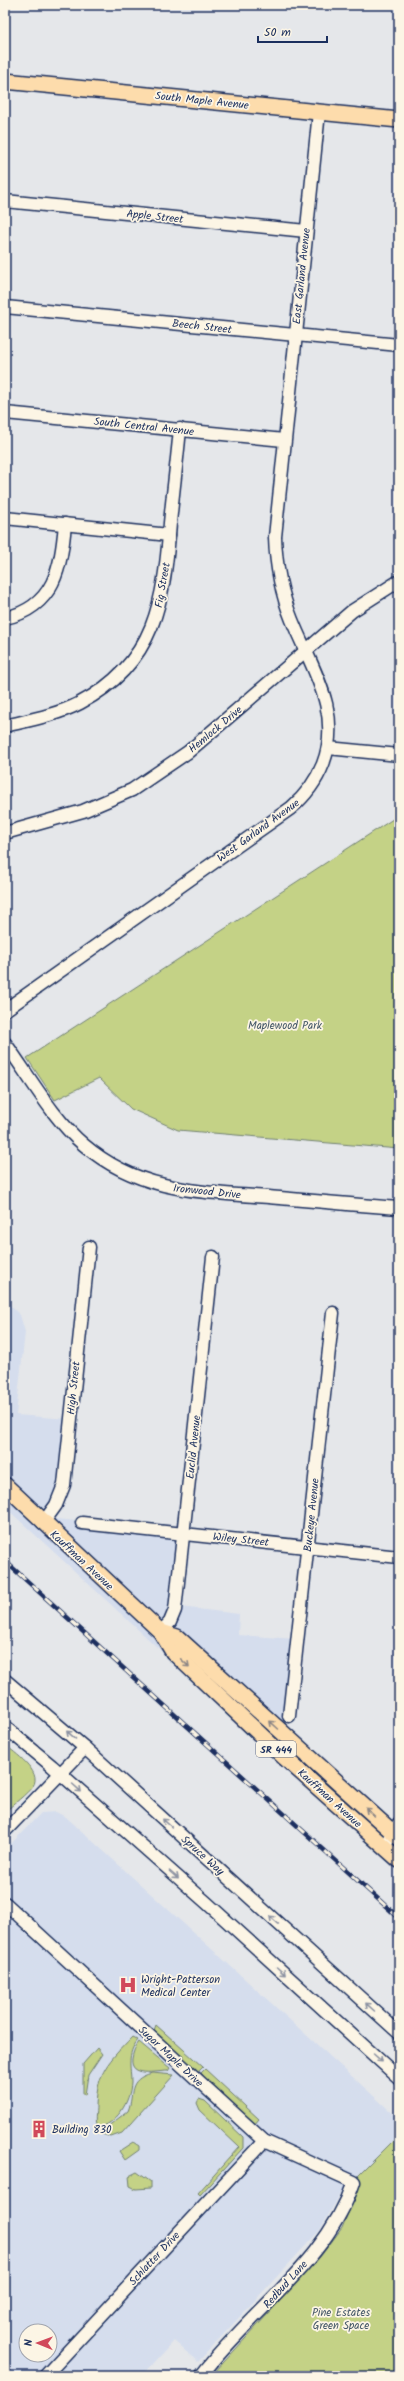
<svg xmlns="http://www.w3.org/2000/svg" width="404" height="2381" viewBox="0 0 404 2381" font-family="Kalam,sans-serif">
  <rect width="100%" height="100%" fill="#e5e7ea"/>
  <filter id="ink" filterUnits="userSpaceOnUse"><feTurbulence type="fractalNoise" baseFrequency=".025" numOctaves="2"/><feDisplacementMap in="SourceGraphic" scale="8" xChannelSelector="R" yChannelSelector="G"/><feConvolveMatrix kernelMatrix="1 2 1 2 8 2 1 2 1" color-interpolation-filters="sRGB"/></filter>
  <g filter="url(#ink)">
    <g fill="#d5dded" fill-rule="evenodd">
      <path d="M5 1301 20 1315 25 1332 16 1415 68 1419 55 1502 56 1519 181 1531 180 1607 239 1614 238 1635 296 1639 284 1727 269 1750 5 1507Z"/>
      <path d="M56 1812 66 1817 399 2119V2135L342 2191 320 2230 198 2362 174 2341 142 2376H5V1850L41 1813ZM26 2331H50V2355H26Z"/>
    </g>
    <g fill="#c4d286" stroke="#708072">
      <path d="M399 815V1149L178 1130 131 1109 99 1078 55 1100 27 1058Z"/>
      <path d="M5 1745C14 1752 43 1772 33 1786 26 1795 13 1804 5 1812Z"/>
      <path d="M156 2025 203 2067 199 2071H195L153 2033Z"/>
      <path d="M132 2037 138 2040C126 2054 131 2067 131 2083 130 2102 117 2124 97 2128 94 2122 96 2113 96 2106 97 2072 109 2061 132 2037Z"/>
      <path d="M139 2042 170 2068 168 2071C156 2071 130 2078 132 2059 133 2052 135 2047 139 2042Z"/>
      <path d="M97 2048 102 2054 88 2075 85 2095 83 2094V2064Z"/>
      <path d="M205 2069 259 2119 254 2125 202 2077 203 2075 201 2073Z"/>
      <path d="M152 2073 174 2075 122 2133 111 2137 102 2134 103 2130 128 2111C135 2094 126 2080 152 2073Z"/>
      <path d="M199 2099 205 2101 243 2137V2148L200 2195 198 2193 239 2147 200 2110 197 2103Z"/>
      <path d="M399 2135V2376H216L213 2374 320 2257 342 2228 357 2191 358 2176Z"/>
      <path d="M133 2142 139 2146V2150L125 2160 119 2151Z"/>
      <path d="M137 2172 151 2182V2188L136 2189 130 2186 129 2176Z"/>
    </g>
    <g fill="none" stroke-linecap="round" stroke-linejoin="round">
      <g stroke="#1b2f5e" stroke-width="15">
        <g id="minor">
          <path d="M5 201 306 231"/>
          <path d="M5 307 399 345"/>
          <path d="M5 413 284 440"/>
          <path d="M5 518 169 535"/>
          <path d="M5 618C55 607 61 567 65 524"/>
          <path d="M5 726C30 720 57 715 80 703 156 663 164 600 170 523 173 492 177 461 180 429"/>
          <path d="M328 748 399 755"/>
          <path d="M5 833 83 811 132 790 188 752 352 611 399 581"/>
          <path d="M5 1010 291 808C305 796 316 782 323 764 343 712 311 667 292 620 281 593 276 566 275 537L319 112"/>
          <path d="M5 1043C30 1077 52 1118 84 1145 139 1192 201 1192 269 1197 313 1201 356 1205 399 1208"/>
          <path d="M43 1523 56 1505 64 1485 89 1247"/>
          <path d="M82 1523 399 1557"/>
          <path d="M161 1632 170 1622 175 1610 213 1257"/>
          <path d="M5 1680 85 1748 399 2033"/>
          <path d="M289 1716 333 1313"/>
          <path d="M5 1727 52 1766 207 1903 399 2078"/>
          <path d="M5 1831 85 1748"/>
          <path d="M384 1846 399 1823"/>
          <path d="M5 1903 264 2141 354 2182C327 2262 251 2310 201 2376"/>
          <path d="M45 2376 264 2141"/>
        </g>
      </g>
      <g stroke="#1b2f5e" stroke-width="18">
        <g id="major">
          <path d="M5 81 399 120"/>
          <path d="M5 1485 161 1632 173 1652 285 1758 399 1860"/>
          <path d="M161 1632 177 1637 399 1838"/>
        </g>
      </g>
      <use href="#minor" stroke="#fcf5e5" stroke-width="12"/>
      <use href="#major" stroke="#fddcac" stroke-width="15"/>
      <g stroke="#1b2f5e" stroke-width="4.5">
        <path id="rail" d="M5 1561 399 1918"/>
      </g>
      <use href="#rail" stroke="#fcf5e5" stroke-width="3" stroke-dasharray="9" stroke-linecap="butt"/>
    </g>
    <defs><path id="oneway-shaft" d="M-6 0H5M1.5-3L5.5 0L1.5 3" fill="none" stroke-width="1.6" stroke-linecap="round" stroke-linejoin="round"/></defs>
    <g stroke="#8c8685">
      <use href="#oneway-shaft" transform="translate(185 1663) rotate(43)"/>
      <use href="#oneway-shaft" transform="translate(274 1725) rotate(-138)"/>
      <use href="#oneway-shaft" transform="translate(370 1812) rotate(-138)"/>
    </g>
    <g stroke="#8c92a2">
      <use href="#oneway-shaft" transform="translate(71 1735) rotate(-139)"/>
      <use href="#oneway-shaft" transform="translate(77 1788) rotate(42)"/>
      <use href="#oneway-shaft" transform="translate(167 1823) rotate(-138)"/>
      <use href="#oneway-shaft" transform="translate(174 1875) rotate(41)"/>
      <use href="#oneway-shaft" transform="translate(274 1920) rotate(-138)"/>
      <use href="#oneway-shaft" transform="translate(281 1971) rotate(42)"/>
      <use href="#oneway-shaft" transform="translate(370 2007) rotate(-138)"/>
      <use href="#oneway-shaft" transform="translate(378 2058) rotate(42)"/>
    </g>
  </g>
  <defs>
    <g id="hospital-bare" transform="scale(1.38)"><path d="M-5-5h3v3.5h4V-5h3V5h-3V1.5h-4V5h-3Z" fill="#d1495b" stroke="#fcf5e5" stroke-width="2.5" paint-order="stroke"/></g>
    <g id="building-bare" transform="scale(1.38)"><path d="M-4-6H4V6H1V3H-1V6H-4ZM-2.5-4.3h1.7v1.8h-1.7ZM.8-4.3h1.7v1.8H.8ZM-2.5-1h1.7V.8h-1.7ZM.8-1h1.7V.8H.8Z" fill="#d1495b" stroke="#fcf5e5" stroke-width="2.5" paint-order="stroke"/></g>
  </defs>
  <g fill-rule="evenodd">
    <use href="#hospital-bare" x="128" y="1985"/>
    <use href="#building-bare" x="39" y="2129"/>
  </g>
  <g text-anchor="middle" stroke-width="3.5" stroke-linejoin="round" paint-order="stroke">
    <rect fill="#fcf5e5" stroke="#5e6a86" stroke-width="1" x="256" y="1741" width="40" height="16" rx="3"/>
    <g font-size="10" font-weight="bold" fill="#1b2f5e">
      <text x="276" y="1753">SR 444</text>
    </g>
    <g font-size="11" fill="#1b2f5e" stroke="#fcf5e5">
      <text transform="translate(202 100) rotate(6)" y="4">South Maple Avenue</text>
      <text transform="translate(155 216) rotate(6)" y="4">Apple Street</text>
      <text transform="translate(301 276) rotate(-84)" y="4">East Garland Avenue</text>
      <text transform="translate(202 326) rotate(6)" y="4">Beech Street</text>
      <text transform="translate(144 426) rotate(6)" y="4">South Central Avenue</text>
      <text transform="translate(162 585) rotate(-80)" y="4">Fig Street</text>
      <text transform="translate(215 729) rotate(-40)" y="4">Hemlock Drive</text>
      <text transform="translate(258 830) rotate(-36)" y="4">West Garland Avenue</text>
      <text transform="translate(207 1191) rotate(6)" y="4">Ironwood Drive</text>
      <text transform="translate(73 1388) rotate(-84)" y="4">High Street</text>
      <text transform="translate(193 1447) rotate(-84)" y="4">Euclid Avenue</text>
      <text transform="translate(311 1515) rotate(-84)" y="4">Buckeye Avenue</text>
      <text transform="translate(241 1539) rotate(6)" y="4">Wiley Street</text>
      <text transform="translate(82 1560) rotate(43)" y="4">Kauffman Avenue</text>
      <text transform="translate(330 1798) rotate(42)" y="4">Kauffman Avenue</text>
      <text transform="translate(203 1855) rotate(42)" y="4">Spruce Way</text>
      <text transform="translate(171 2056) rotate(43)" y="4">Sugar Maple Drive</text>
      <text transform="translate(154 2258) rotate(-47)" y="4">Schlatter Drive</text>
      <text transform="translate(285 2284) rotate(-48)" y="4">Redbud Lane</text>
    </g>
    <g font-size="11" fill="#455868" stroke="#fcf5e5">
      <text x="285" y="1029">Maplewood Park</text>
      <text x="341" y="2316">Pine Estates<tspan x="341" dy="13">Green Space</tspan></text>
    </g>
    <g font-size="11" fill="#1b2f5e" stroke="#fcf5e5" text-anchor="start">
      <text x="141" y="1983">Wright-Patterson<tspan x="141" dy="13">Medical Center</tspan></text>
      <text x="52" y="2133">Building 830</text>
    </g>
  </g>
  <rect width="404" height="2381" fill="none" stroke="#fcf5e5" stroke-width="20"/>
  <rect x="10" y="10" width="384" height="2361" fill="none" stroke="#1b2f5e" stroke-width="1.5" filter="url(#ink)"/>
  <g transform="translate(38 2343) rotate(271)"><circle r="19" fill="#fcf5e5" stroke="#a2a6af"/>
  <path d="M0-3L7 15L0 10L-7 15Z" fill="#d1495b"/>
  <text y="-6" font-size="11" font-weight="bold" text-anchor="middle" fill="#1b2f5e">N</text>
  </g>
  <path d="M258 36v6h69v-6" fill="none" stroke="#1b2f5e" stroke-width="2"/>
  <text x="264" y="36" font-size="12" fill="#1b2f5e" stroke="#fcf5e5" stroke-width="3" paint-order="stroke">50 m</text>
</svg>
